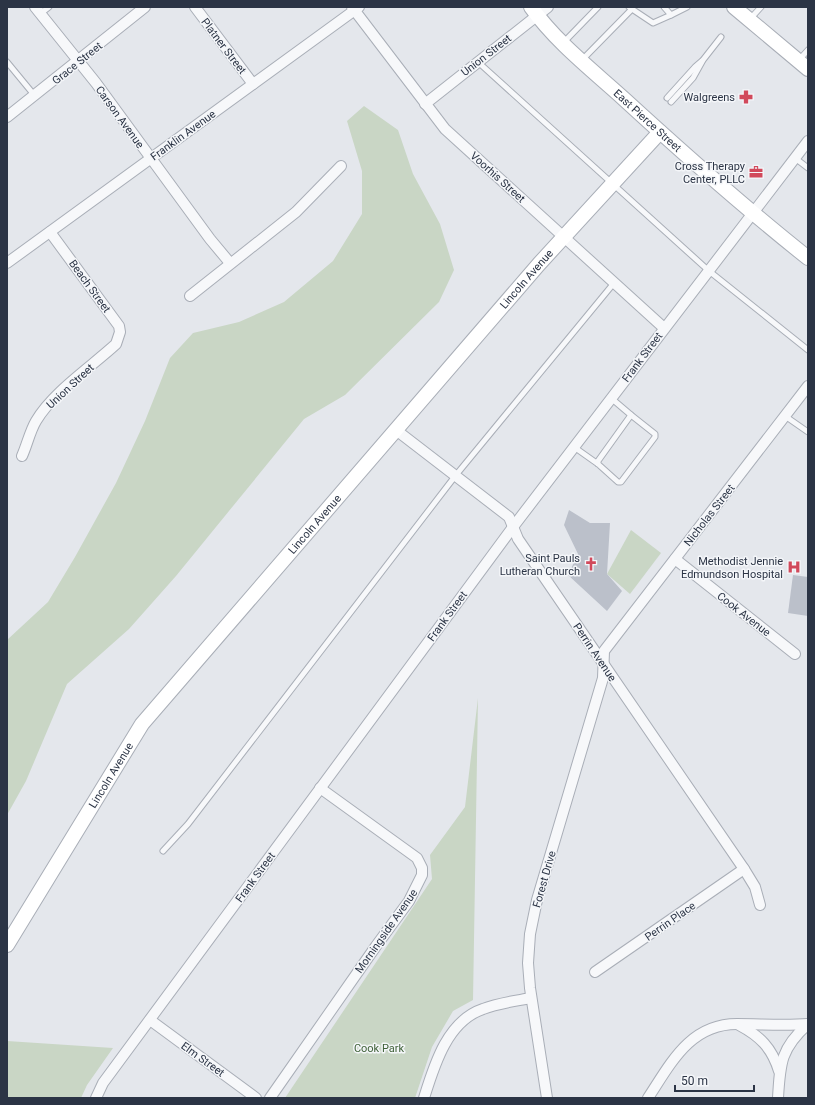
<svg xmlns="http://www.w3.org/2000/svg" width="815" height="1105" viewBox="0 0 815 1105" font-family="Roboto,sans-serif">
  <rect width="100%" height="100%" fill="#e4e7ec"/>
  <g fill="#c9d6c5">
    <path d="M364 106 398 130 413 174 440 224 454 270 439 302 345 395 304 419 176 576 129 629 67 684 26 781 7 815V640L48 602 75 557 116 483 145 421 170 358 193 333 239 322 284 302 333 261 362 214V171L347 121Z"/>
    <path d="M631 530 661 553 630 594 607 574Z"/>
    <path d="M478 698 473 1000 453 1011 432 1047 415 1098H285L432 879 430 855 465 807Z"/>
    <path d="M7 1041 113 1048 87 1085 81 1098H7Z"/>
  </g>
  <g fill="#bbc0ca">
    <path d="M569 510 590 523H610L607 574 622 591 607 611 568 575 578 554 564 525Z"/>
    <path d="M793 575 808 577V616L788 613Z"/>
  </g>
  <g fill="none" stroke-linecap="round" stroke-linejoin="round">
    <g stroke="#a9aeb7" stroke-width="7">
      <g id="lane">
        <path d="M629 7 653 23 671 15"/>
        <path d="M664 7 671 15 687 7"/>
        <path d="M40 14 49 7"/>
        <path d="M750 19 761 7"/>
        <path d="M564 42 598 7"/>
        <path d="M582 60 632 9"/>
        <path d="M799 60 808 50"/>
        <path d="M7 62 35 96"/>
        <path d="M478 62 709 271 808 350"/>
        <path d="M667 98 695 67 702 61"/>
        <path d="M671 102 693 78 703 60 721 37"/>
        <path d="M795 158 808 168"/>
        <path d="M611 398 631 415"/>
        <path d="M785 416 808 432"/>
        <path d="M574 447 598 464 618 482H621L655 437V434L631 415 598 461V464"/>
        <path d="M163 851 188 824 456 475 614 283"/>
      </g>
    </g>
    <g stroke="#a9aeb7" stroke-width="12">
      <g id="street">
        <path d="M35 7 96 83 210 239 230 263"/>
        <path d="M195 7 253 84"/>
        <path d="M352 7 445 129 664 328"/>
        <path d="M425 104 548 7"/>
        <path d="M7 117 145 7"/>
        <path d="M7 263 359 7"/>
        <path d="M190 296 296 212 341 166"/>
        <path d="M396 430 509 517 518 539 744 869 755 887 760 905"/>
        <path d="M22 456C27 445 30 431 36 421 53 392 91 367 116 344L120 332 119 326 50 232"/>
        <path d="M675 559 795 654"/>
        <path d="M595 972 744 869"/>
        <path d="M150 1020 256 1098"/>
        <path d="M739 1025C760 1036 772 1048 779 1071"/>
        <path d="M96 1098 103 1083 513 527 808 141"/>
        <path d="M270 1098 376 946 409 901 422 875V868L417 858 320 788"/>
        <path d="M424 1098C434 1066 447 1021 483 1009 498 1003 515 1001 531 998"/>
        <path d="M547 1098 530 988 528 963 530 934 537 900 603 678 604 651 808 386"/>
        <path d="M648 1098C671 1063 690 1024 737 1024 761 1024 784 1026 808 1024"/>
        <path d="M778 1098C780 1063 781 1048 808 1024"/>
      </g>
    </g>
    <g stroke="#a9aeb7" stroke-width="16">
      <g id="secondary">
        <path id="s1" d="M531 7C556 42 592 70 624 99 684 154 745 208 808 258"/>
        <path d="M734 7 808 69"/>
        <path id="s2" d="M7 945 142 724 539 264 660 132"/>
      </g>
    </g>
    <use href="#lane" stroke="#f7f8fa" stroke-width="5"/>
    <use href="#street" stroke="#f7f8fa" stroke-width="10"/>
    <use href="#secondary" stroke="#fff" stroke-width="14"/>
  </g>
  <defs>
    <g id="pharmacy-bare" transform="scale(1.08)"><path d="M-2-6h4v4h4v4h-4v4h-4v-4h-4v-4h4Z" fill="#d1495b" stroke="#f4f6f9" stroke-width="2.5" paint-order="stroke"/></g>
    <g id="office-bare" transform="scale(1.08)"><path d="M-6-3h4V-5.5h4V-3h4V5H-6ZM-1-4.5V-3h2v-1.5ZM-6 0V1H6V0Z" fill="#d1495b" stroke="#f4f6f9" stroke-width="2.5" paint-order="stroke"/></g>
    <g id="church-bare" transform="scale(1.08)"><path d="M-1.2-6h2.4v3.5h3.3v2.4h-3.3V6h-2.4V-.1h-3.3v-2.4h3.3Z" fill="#d1495b" stroke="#f4f6f9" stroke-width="2.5" paint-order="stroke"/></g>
    <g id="hospital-bare" transform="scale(1.08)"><path d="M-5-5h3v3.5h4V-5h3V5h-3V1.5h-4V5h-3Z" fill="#d1495b" stroke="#f4f6f9" stroke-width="2.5" paint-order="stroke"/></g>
  </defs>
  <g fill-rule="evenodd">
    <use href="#pharmacy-bare" x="746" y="97"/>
    <use href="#office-bare" x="756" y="172"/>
    <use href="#church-bare" x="591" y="564"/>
    <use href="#hospital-bare" x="794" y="567"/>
  </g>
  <g text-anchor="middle" stroke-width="3" stroke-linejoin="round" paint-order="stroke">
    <g font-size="11" fill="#2b3445" stroke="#f4f6f9">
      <text transform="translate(224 46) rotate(53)" y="4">Platner Street</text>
      <text transform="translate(486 55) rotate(-38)" y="4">Union Street</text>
      <text transform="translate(77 63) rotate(-39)" y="4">Grace Street</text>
      <text transform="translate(120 117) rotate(54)" y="4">Carson Avenue</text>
      <text dy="4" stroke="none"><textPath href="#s1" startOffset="163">East Pierce Street</textPath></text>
      <text transform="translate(183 135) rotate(-36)" y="4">Franklin Avenue</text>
      <text transform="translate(498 177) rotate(42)" y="4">Voorhis Street</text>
      <text dy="4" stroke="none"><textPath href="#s2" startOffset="847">Lincoln Avenue</textPath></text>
      <text transform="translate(90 286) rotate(54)" y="4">Beach Street</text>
      <text transform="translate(642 357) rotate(-53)" y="4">Frank Street</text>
      <text transform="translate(70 386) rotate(-43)" y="4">Union Street</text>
      <text transform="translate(709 515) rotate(-52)" y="4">Nicholas Street</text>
      <text dy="4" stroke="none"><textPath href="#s2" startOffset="523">Lincoln Avenue</textPath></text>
      <text transform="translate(744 614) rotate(38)" y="4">Cook Avenue</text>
      <text transform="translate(447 616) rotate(-54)" y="4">Frank Street</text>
      <text transform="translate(595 652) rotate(56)" y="4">Perrin Avenue</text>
      <text dy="4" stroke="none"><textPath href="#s2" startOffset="199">Lincoln Avenue</textPath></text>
      <text transform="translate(255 877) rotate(-54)" y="4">Frank Street</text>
      <text transform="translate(544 879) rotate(-74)" y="4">Forest Drive</text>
      <text transform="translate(670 921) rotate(-35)" y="4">Perrin Place</text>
      <text transform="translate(386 931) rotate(-55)" y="4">Morningside Avenue</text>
      <text transform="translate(203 1059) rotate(36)" y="4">Elm Street</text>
    </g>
    <g font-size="11" fill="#2b3445" stroke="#f4f6f9" text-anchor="end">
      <text x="735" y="101">Walgreens</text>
      <text x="745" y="170">Cross Therapy<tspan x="745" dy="13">Center, PLLC</tspan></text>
      <text x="580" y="562">Saint Pauls<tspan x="580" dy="13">Lutheran Church</tspan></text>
      <text x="783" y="565">Methodist Jennie<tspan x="783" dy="13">Edmundson Hospital</tspan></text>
    </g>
    <g font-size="11" fill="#3f6138" stroke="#f4f6f9">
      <text x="379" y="1052">Cook Park</text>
    </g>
  </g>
  <rect width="815" height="1105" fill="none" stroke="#2b3445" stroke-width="16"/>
  <path d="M675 1085v6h79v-6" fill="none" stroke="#2b3445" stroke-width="2"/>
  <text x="681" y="1085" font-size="12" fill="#2b3445" stroke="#f4f6f9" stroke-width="3" paint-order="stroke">50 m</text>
</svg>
